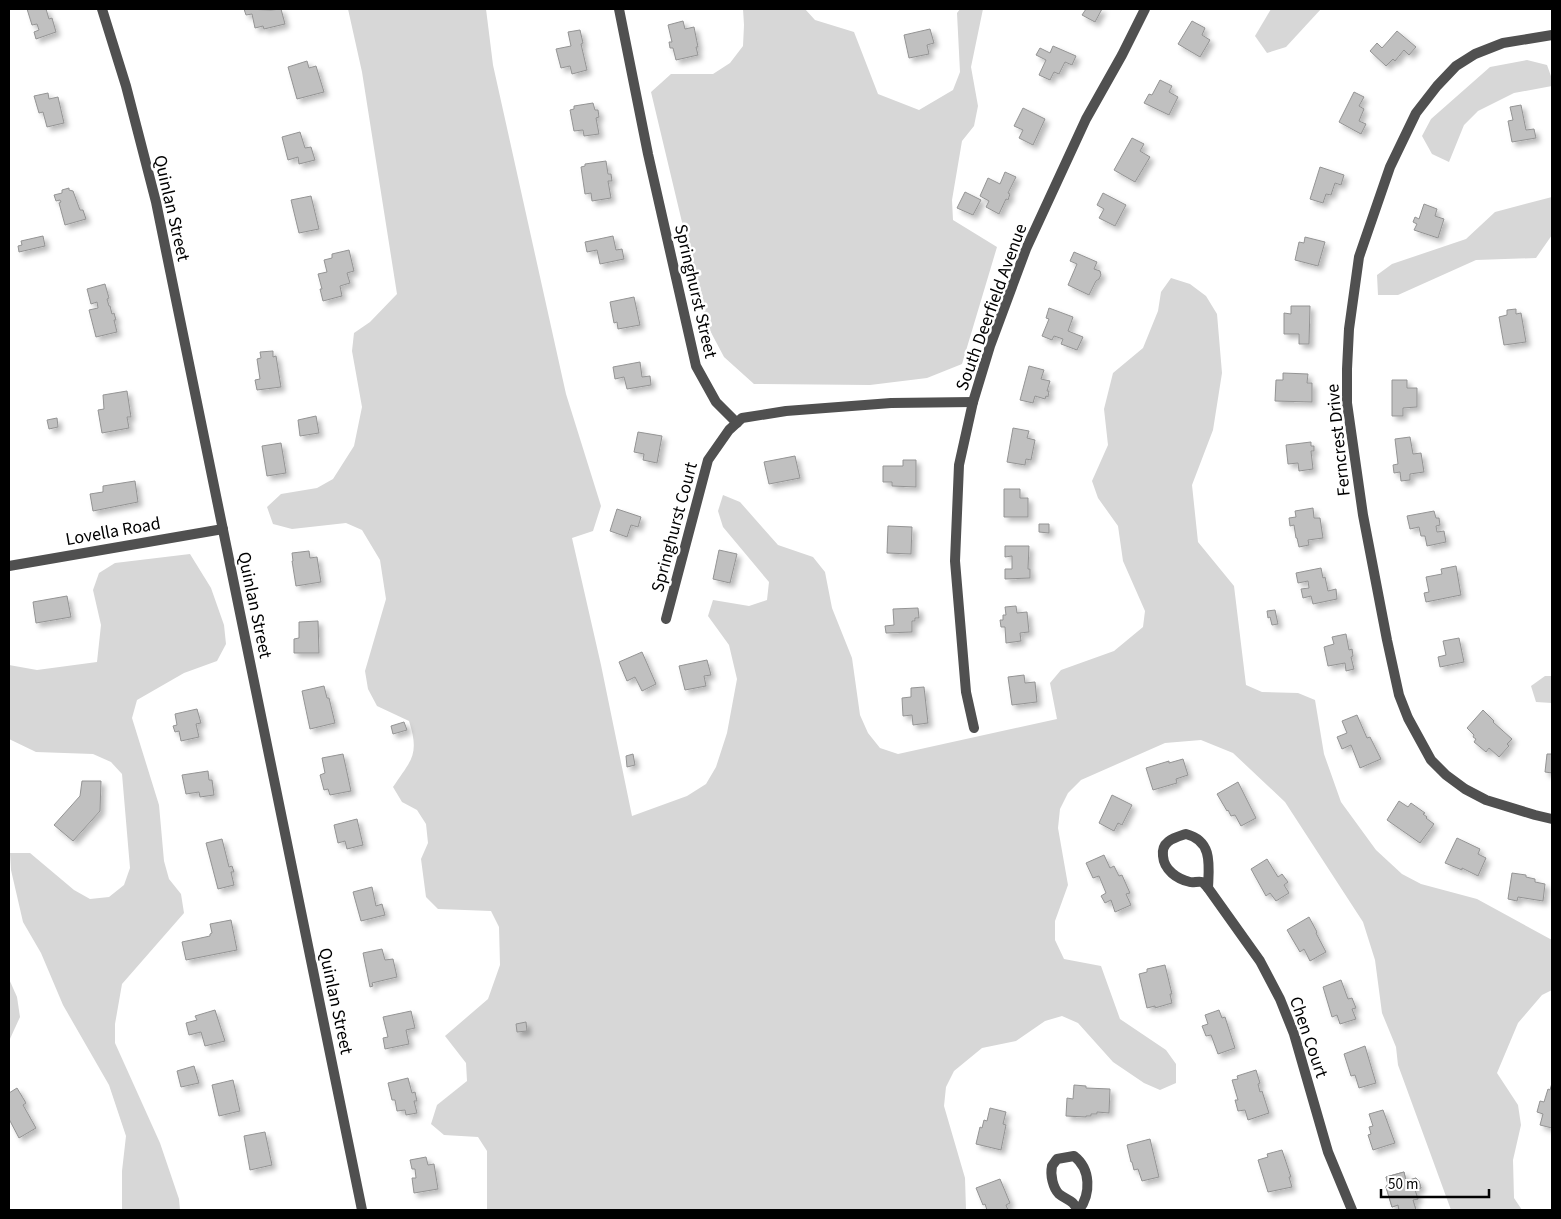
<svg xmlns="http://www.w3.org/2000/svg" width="1561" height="1219" viewBox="0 0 1561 1219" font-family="'Source Sans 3',sans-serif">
  <defs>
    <filter id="shadow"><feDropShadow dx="4" dy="4" stdDeviation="2.5" flood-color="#0004"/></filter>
  </defs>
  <rect width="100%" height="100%" fill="#fff"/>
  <g fill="#d7d7d7">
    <path d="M348 9H486L493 65 566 394 601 506 593 531 572 538 601 665 632 816 687 796 706 784 716 767 727 733 737 679 729 645 708 616 713 600 749 606 767 600 769 582 723 527 718 511 723 495 740 502 778 545 813 557 825 572 832 608 852 658 860 715 868 733 880 748 898 754 1057 719 1050 683 1061 670 1114 651 1143 627 1145 611 1123 561 1118 526 1098 498 1092 481 1108 445 1104 409 1113 373 1143 348 1158 311 1161 292 1171 278 1190 284 1206 296 1217 314 1222 373 1213 430 1192 485 1198 542 1234 586 1246 685 1262 692 1298 693 1315 700 1324 754 1341 802 1376 850 1402 874 1421 884 1477 899 1552 940V990L1542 995 1518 1023 1497 1073 1518 1105 1521 1125 1513 1160 1514 1198 1522 1210H1451L1398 1065 1396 1047 1382 1013 1375 960 1363 922 1285 802 1233 753 1201 740 1165 743 1081 780 1068 793 1060 809 1058 828 1068 885 1055 921V940L1064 959 1101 966 1120 1019 1166 1050 1176 1064V1083L1160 1090 1144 1083 1113 1062 1078 1023 1062 1016 1045 1021 1016 1041 982 1048 954 1071 946 1087 944 1106 965 1178 966 1210H487V1151L478 1137 444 1135 431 1124 437 1105 467 1081 466 1063 445 1036 488 999 500 965 499 927 491 911 438 909 426 897 421 859 428 843 426 824 417 810 402 802 393 787C411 760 420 755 409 721L377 706 368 689 365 671 386 599 380 560 362 530 346 523 292 529 273 524 267 507 281 494 317 488 333 479 354 446 362 407 352 351 354 333 370 322 397 294 362 72Z"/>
    <path d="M743 9H805L815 20 854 32 878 94 919 110 953 90 960 72 957 13 960 9H983L971 67 978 106 974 126 962 141 952 200 953 220 997 247 962 364 927 378 870 385 754 384 724 357 706 323 651 92 671 74H713L730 63 743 46 744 25Z"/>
    <path d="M1271 9H1321L1286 47 1267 53 1255 36Z"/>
    <path d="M1527 60 1547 65 1552 79V86L1514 93 1478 111 1464 125 1449 162 1432 154 1422 136 1431 119 1490 67Z"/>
    <path d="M1552 197V235L1536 258 1476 260 1398 295H1378L1377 275 1392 264 1466 239 1495 212Z"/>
    <path d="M190 554 211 588 224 625 226 644 217 661 184 673 137 700 132 718 159 805 164 861 169 879 181 894 184 913 122 984 115 1024V1043L160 1143 179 1199 180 1210H122V1171L126 1136 109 1085 63 1005 41 953 23 922 11 870 10 853H30L74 890 90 899 109 897 124 885 130 868 122 774 111 762 93 754 36 752 9 739V665L37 670 97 662 101 625 93 590 99 573 115 563Z"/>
    <path d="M1545 676H1552V703L1536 702 1531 686Z"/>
    <path d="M9 979 17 997 20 1017 9 1041Z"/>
  </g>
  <g fill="#c0c0c0" stroke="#949494" filter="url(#shadow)">
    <path d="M27 9H46L49 19 52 18 56 32 36 39 34 32 39 30 37 24 32 25Z"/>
    <path d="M244 9 271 10 281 9 285 24 264 29 263 26 255 28 252 14 246 15Z"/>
    <path d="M1086 9H1102L1095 22 1082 15Z"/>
    <path d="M683 21 685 29 694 27 698 47H696L698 55 676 60 673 48H670L669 42H672L668 25Z"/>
    <path d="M1192 21 1205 28 1202 35 1210 40 1200 57 1178 44Z"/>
    <path d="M930 29 934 43 927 45 929 54 909 58 904 35Z"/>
    <path d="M580 30 583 43 581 44 587 70 572 74 570 66 561 68 556 49 571 46 568 32Z"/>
    <path d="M1397 31 1416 47 1409 55 1404 50 1395 61 1393 59 1386 66 1370 51 1377 43 1382 48Z"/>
    <path d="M1053 46 1076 56 1072 65 1065 62 1059 74 1054 72 1050 80 1039 75 1046 60 1036 55 1040 48 1050 53Z"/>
    <path d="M307 61 309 68 316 66 324 92 297 99 288 67Z"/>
    <path d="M1160 80 1172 86 1169 92 1178 97 1169 115 1144 103 1149 94 1152 95Z"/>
    <path d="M1354 92 1364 97 1359 106 1364 109 1359 121 1366 124 1361 134 1339 122Z"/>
    <path d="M48 93 49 99 58 97 64 123 47 127 43 112 39 113 34 96Z"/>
    <path d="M593 103 595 110H598L599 117 596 118 599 134 584 136 583 130 574 131 570 110 574 109V106Z"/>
    <path d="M1521 105 1526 130 1534 129 1536 138 1512 142 1508 121 1513 120 1510 107Z"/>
    <path d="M1023 108 1045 119 1033 145 1019 138 1023 130 1014 126Z"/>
    <path d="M300 132 305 148 311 147 315 160 299 164 298 157 288 160 282 137Z"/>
    <path d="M1132 138 1144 144 1140 151 1150 157 1135 182 1114 170Z"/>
    <path d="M606 161 608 174H611L612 181H608L611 198 592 201 591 193 585 194 581 167 585 166V164Z"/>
    <path d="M1320 167 1344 175 1341 185 1335 183 1331 195 1326 194 1323 203 1310 199Z"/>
    <path d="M1005 172 1016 177 1008 193 1010 194 1008 200 1006 199 999 214 986 207 989 201 980 196 988 178 1000 184Z"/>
    <path d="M69 188V190L73 191 80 210H83L86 219 65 225 59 203 61 202 60 200 56 201 54 195 62 193V190Z"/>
    <path d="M965 192 981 200 973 215 957 208Z"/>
    <path d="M1103 193 1126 205 1115 226 1099 218 1104 209 1097 205Z"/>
    <path d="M311 196 319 229 299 233 291 200Z"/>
    <path d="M1424 204 1437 209 1435 216 1444 219 1438 238 1414 230 1417 224 1413 222 1415 217 1419 219Z"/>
    <path d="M43 236 45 246 19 252 18 246 22 245 21 241Z"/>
    <path d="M613 236 616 250 622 249 624 259 600 264 597 250 587 252 585 242Z"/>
    <path d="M1305 237 1325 242 1318 266 1295 260 1299 242 1304 243Z"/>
    <path d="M349 250 354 271 347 273 350 283 340 286 342 296 323 301 320 289H322L318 274 327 272 324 260 332 258V254Z"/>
    <path d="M1074 252 1097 262 1094 269 1100 271 1101 275 1099 279 1096 281 1089 295 1068 285 1077 264 1070 261Z"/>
    <path d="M105 284 109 298 107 299 109 306H110L112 314 114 313 116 320H114L117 332 96 337 89 310 98 308 97 302 91 304 87 289Z"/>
    <path d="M634 297 640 325 618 329 617 322 614 323 610 302Z"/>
    <path d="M1291 306H1310L1309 344H1299V334H1284V313L1291 314Z"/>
    <path d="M1049 308 1073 317 1068 331 1083 337 1077 350 1061 344 1063 339 1054 336 1052 340 1042 336 1049 319 1046 318Z"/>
    <path d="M1516 309V314L1521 313 1526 342 1504 345 1499 317 1507 315V310Z"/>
    <path d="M273 351V357L276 356 281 387 257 390 255 380 260 379 257 359 261 358 260 352Z"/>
    <path d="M640 362 642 377 650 376 651 385 627 389 624 377 615 379 613 367Z"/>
    <path d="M1029 366 1044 370 1041 379 1050 381 1047 391H1049L1048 397 1046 396 1045 399 1035 396 1033 403 1020 400Z"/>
    <path d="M1283 373 1308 374 1307 383H1312V402L1275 401 1276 380H1283Z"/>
    <path d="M1392 380H1407V388H1417V407L1403 408V416H1392Z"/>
    <path d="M127 391 131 417H127L129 428 102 433 98 410 104 409 103 395Z"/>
    <path d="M316 416 319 433 300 436 298 420Z"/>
    <path d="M57 418 58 427 49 429 47 420Z"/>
    <path d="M1013 428 1029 431 1027 438 1035 440 1031 460 1026 459 1025 465 1007 462Z"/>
    <path d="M638 432 662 436 657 463 643 460 644 454 634 452Z"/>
    <path d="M1410 437 1413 454 1421 453 1424 472 1410 474V480L1401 481 1400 472 1394 473 1393 465 1398 464 1395 439Z"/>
    <path d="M1311 442V446H1314V451H1311L1313 469 1299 471 1298 463 1288 464 1286 445Z"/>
    <path d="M281 443 286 473 267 476 262 446Z"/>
    <path d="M795 456 800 478 769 484 764 462Z"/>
    <path d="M903 460H916V487L892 486V482H883V466H903Z"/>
    <path d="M135 481 138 502 93 511 90 494 103 492V486Z"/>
    <path d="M1004 489H1020V498H1028V517H1004Z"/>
    <path d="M1313 508 1314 518H1320L1323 538 1308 540 1309 545 1299 547 1297 538H1296L1294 525 1290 526 1289 518 1296 517 1295 511Z"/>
    <path d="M617 509 641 517 638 527 631 525 627 537 610 531Z"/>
    <path d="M1434 511 1436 518H1439L1440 525 1436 526 1437 532 1444 531 1446 542 1427 546 1425 536H1421L1419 527 1410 529 1407 516Z"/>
    <path d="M1039 524H1049V533L1039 532Z"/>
    <path d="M888 526 912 527 911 554 887 553Z"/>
    <path d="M1005 546H1029L1028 569H1030V578L1005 579V569H1012V556L1005 557Z"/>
    <path d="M719 550 737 554 730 583 713 579Z"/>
    <path d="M309 551 310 558 317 557 321 582 296 586 292 561H293L292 553Z"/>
    <path d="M1456 566 1461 595 1426 602 1424 593 1429 592 1426 577 1442 574 1441 569Z"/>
    <path d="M1321 568 1323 578 1325 577 1328 591 1336 589 1337 599 1313 604 1311 596 1303 598 1301 589 1309 588 1308 581 1298 583 1296 573Z"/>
    <path d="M67 596 71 617 36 623 33 602Z"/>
    <path d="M1016 606 1017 613 1027 612 1029 632 1020 633 1021 641 1006 643 1005 627H1001L1000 620H1003V615H1006L1005 607Z"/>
    <path d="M918 608 919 618H915V621H912V632L886 633 885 626 894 625 893 609Z"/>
    <path d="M1275 610 1278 624 1272 625 1270 617 1268 618 1267 611Z"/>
    <path d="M318 621 319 653H294V639L299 638V622Z"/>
    <path d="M1346 634 1349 650 1352 649 1353 656 1351 657 1354 669 1346 671 1345 663 1328 666 1324 647 1334 644 1332 637Z"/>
    <path d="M1459 638 1464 662 1440 667 1438 657 1446 655 1443 641Z"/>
    <path d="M642 652 656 684 642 691 635 677 627 681 619 662Z"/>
    <path d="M707 660 711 675 704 676 706 686 685 690 679 666Z"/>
    <path d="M1024 675 1025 683 1035 682 1037 702 1012 705 1008 677Z"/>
    <path d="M324 686 327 698H329L335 723 310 729 302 691Z"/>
    <path d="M924 687 928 723 913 725 912 715 903 716 902 698 911 697V688Z"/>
    <path d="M197 709 201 723 196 724 199 737 181 741 179 731 175 732 173 726 177 725 175 714Z"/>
    <path d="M1483 710 1494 721 1493 722 1512 739 1507 744 1509 746 1499 757 1489 748 1486 752 1474 742 1476 739 1473 737 1474 735 1467 728Z"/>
    <path d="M1357 715 1367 738 1370 737 1381 759 1360 768 1351 745 1342 749 1337 737 1347 733 1342 721Z"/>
    <path d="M404 722 407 730 393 734 391 726Z"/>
    <path d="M343 754 351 791 330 795 328 789 324 790 320 775 325 773 322 758Z"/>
    <path d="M633 754 635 765 627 767 626 756Z"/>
    <path d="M1547 754H1552V773L1545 772Z"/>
    <path d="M1183 759 1188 775 1176 779 1177 783 1153 790 1146 768 1169 761V763Z"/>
    <path d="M208 771 209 780H212L214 795 200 797 199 792 186 794 182 775Z"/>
    <path d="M82 781H101L100 811 73 841 54 825 80 796Z"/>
    <path d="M1238 782 1256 818 1241 826 1235 815 1231 816 1228 810 1227 811 1217 794Z"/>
    <path d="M1112 795 1132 805 1122 825 1118 823 1114 831 1099 823Z"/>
    <path d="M1399 801 1408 807 1411 803 1425 813 1423 814 1427 817 1426 818 1434 824 1420 843 1387 820Z"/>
    <path d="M357 819 363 845 347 849 345 841 338 843 334 825Z"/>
    <path d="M1457 838 1480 849 1478 854 1486 858 1478 876 1462 868V870L1445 863Z"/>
    <path d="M222 839 229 867 232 866 234 872H231L234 885 218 889 206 843Z"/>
    <path d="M1104 855 1110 868 1114 866 1119 876 1122 875 1130 893 1126 894 1131 905 1115 912 1111 900 1105 903 1101 896 1106 893 1099 876 1093 878 1086 863Z"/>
    <path d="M1267 859 1278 877 1282 874 1288 882 1284 885 1289 893 1276 901 1270 893 1266 896 1251 869Z"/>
    <path d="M1512 873 1526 875V877L1535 879V882L1545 884 1543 901 1518 897 1517 901 1508 899Z"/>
    <path d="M372 887 376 906 382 904 385 915 361 921 353 892Z"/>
    <path d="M1309 917 1317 932 1316 933 1326 952 1310 961 1304 949 1300 952 1287 930Z"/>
    <path d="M231 920 237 950 186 960 182 942 210 936V934L212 933 210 924Z"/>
    <path d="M382 949 385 960 393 959 397 977 372 983 373 986 370 987 363 953Z"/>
    <path d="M1165 965 1172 994H1170L1172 1003 1155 1008V1006L1147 1008 1139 974 1147 972V969Z"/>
    <path d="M1341 980 1348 999 1352 998 1356 1008 1352 1009 1356 1019 1340 1024 1337 1015 1332 1017 1323 987Z"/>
    <path d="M215 1010 225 1041 205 1046 201 1032 189 1035 186 1023 197 1020 195 1016Z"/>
    <path d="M1219 1010 1222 1018 1225 1017 1235 1048 1218 1054 1211 1035 1206 1036 1202 1026 1208 1024 1205 1015Z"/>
    <path d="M411 1011 415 1028 406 1030 409 1044 385 1049 383 1038 388 1037 383 1017Z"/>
    <path d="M526 1022 527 1031 517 1032 516 1024Z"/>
    <path d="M1365 1046 1376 1083 1359 1088 1355 1075 1351 1076 1344 1054Z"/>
    <path d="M194 1066 199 1083 181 1087 177 1071Z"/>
    <path d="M1256 1070 1260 1083 1258 1084 1260 1092 1262 1091 1269 1113 1248 1120 1245 1110 1238 1111 1235 1100H1238L1232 1080 1238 1079 1237 1076Z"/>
    <path d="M408 1078 412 1093 415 1092 417 1101H414L417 1113 406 1115 405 1110 397 1111 395 1100H392L388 1083Z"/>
    <path d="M233 1080 240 1111 219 1116 212 1085Z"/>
    <path d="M1552 1083V1128L1540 1125 1543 1114 1537 1112 1540 1101 1544 1102 1548 1089 1550 1090Z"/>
    <path d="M1074 1085 1086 1086V1088L1110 1089 1109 1113 1097 1112V1114H1091V1116H1086V1117L1066 1116 1067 1098 1073 1099Z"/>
    <path d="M17 1088 26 1103 23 1105 36 1128 19 1138 9 1119V1093Z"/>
    <path d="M990 1108 1006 1112 1003 1124 1006 1125 1001 1150 976 1144 980 1127 982 1128 984 1120 987 1121Z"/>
    <path d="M1383 1110 1395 1143 1373 1150 1368 1135 1371 1134 1369 1127 1373 1126 1369 1114Z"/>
    <path d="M265 1132 272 1165 250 1170 244 1136Z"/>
    <path d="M1150 1139 1159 1177 1142 1181 1138 1169 1134 1170 1132 1162H1131L1127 1145Z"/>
    <path d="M1282 1150 1291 1177H1289L1292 1187 1268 1192 1258 1160 1268 1157 1267 1154Z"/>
    <path d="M426 1157 428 1165 434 1164 438 1189 414 1193 412 1178H416L415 1169H412L410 1160Z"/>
    <path d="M1404 1172 1406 1181 1416 1178 1419 1181 1421 1188 1415 1190 1418 1199 1413 1200 1416 1210H1399L1398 1205 1392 1207 1386 1187 1388 1184 1386 1177Z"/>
    <path d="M1404 1172 1406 1181 1416 1178 1419 1181 1421 1188 1415 1190 1418 1199 1413 1200 1416 1210H1399L1398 1205 1392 1207 1386 1187 1388 1184 1386 1177Z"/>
    <path d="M1000 1179 1010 1203 1006 1205 1008 1210H987L985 1204 983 1205 976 1188Z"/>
  </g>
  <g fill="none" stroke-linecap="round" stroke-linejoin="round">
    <g stroke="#505050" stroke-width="10">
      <path d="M619 9 648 154 696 366 716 402 737 423"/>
      <path d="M1552 35 1503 43 1475 54 1456 66 1437 86 1416 113 1390 167 1359 257 1349 329 1347 369V403L1363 515 1387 640 1399 695 1408 718 1431 760 1446 775 1465 789 1486 800 1535 815 1552 819"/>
      <path d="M9 566 223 529"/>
      <path d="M666 619 708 460 729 430 742 418 786 411 891 403 973 402"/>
      <path d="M974 728 966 692 955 561 959 465 973 402 990 346 1026 249 1086 119 1122 55 1145 9"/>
      <path d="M1186 834C1213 841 1209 865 1208 888 1206 886 1204 883 1202 882 1198 881 1193 883 1190 882 1177 879 1164 870 1163 856 1161 841 1174 838 1186 834Z"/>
      <path d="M1208 888 1260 961 1280 999 1294 1034 1328 1152 1352 1210"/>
      <path d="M1077 1210C1074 1200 1066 1200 1059 1194 1053 1188 1050 1175 1052 1166 1053 1164 1055 1162 1057 1159L1074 1156C1091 1169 1091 1194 1079 1210"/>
    </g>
    <path stroke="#505050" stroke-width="10" d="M102 9 126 86 156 202 362 1210"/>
  </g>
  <g text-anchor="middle" stroke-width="5" stroke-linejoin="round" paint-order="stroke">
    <g font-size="18" fill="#000" stroke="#fff">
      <text transform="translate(172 208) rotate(77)" y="6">Quinlan Street</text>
      <text transform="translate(696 291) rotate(77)" y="6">Springhurst Street</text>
      <text transform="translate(991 307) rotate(-70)" y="6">South Deerfield Avenue</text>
      <text transform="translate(1338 440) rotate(-96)" y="6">Ferncrest Drive</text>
      <text transform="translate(674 527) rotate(-75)" y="6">Springhurst Court</text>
      <text transform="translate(113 531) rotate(-10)" y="6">Lovella Road</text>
      <text transform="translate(255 605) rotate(78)" y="6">Quinlan Street</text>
      <text transform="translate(336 1001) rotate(78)" y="6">Quinlan Street</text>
      <text transform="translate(1309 1037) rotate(71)" y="6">Chen Court</text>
    </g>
  </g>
  <rect width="1561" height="1219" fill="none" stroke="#000000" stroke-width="20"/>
  <path d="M1381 1189v8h108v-8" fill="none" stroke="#000000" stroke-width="2.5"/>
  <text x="1388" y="1189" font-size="15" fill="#000000" stroke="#ffffff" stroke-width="4" paint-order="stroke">50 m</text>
</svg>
